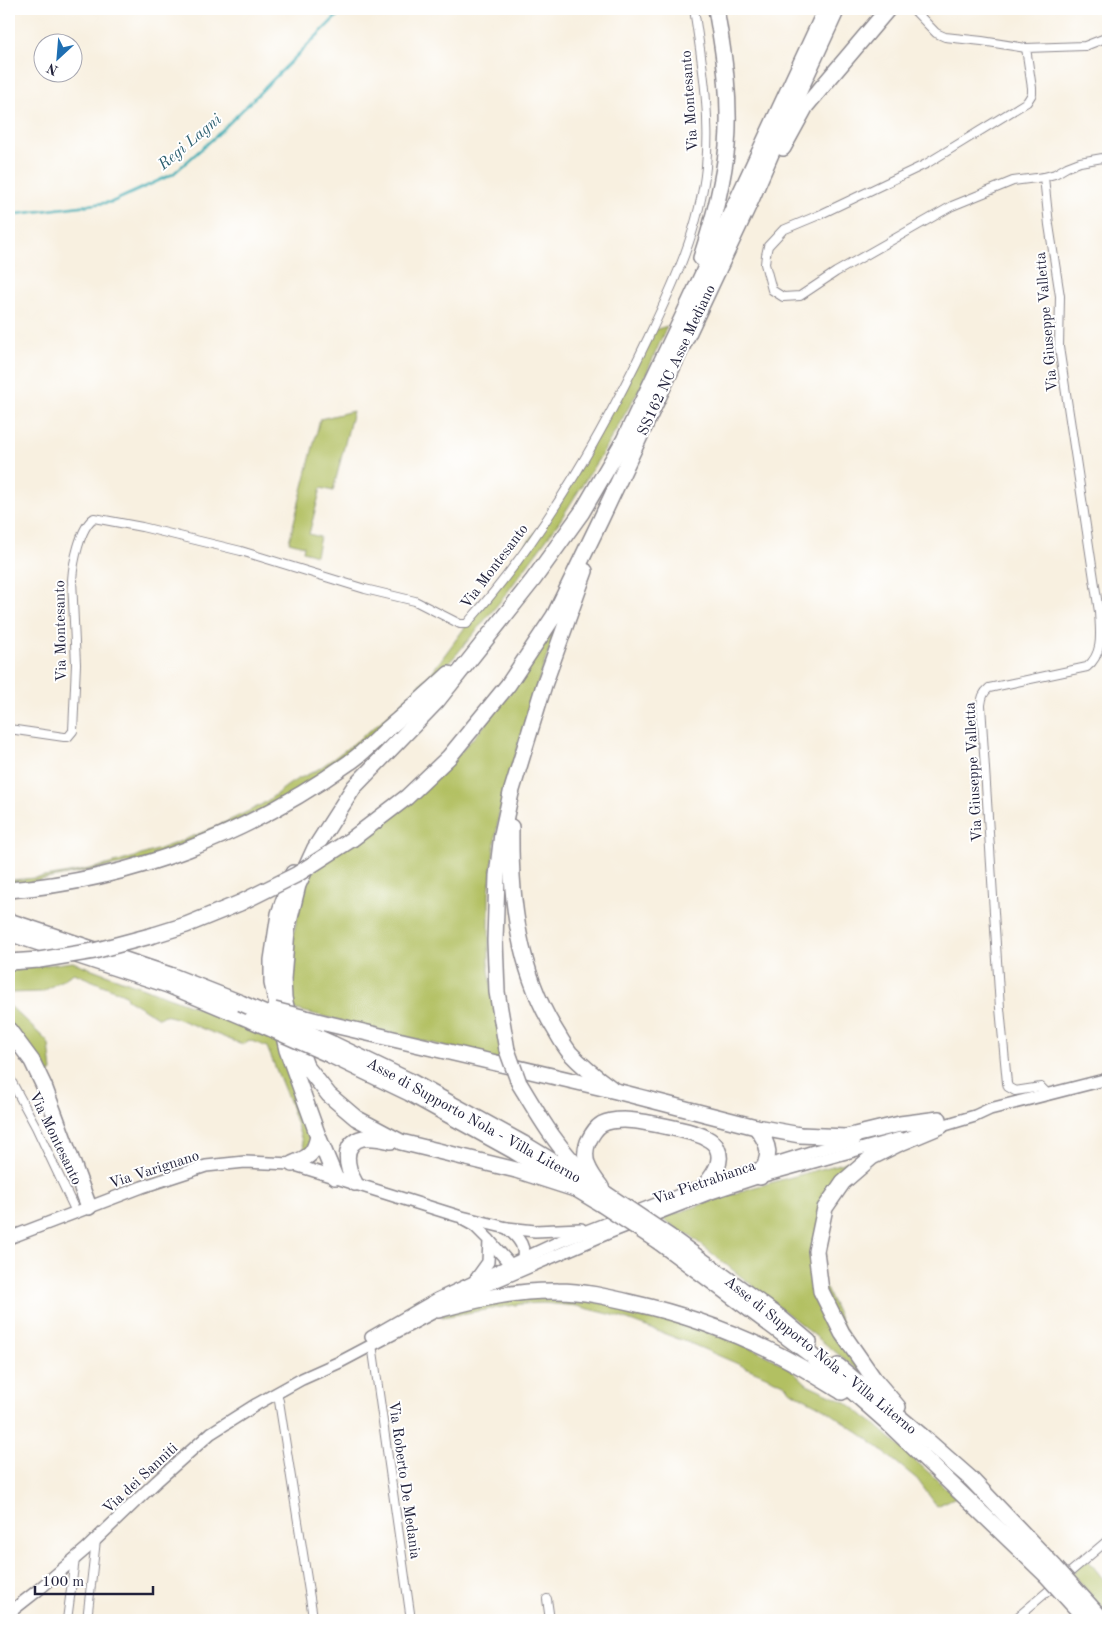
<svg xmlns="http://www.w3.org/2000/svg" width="1117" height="1629" viewBox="0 0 1117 1629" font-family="'Old Standard TT',serif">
  <rect width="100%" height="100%" fill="#fff"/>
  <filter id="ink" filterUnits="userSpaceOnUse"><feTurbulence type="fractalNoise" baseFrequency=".02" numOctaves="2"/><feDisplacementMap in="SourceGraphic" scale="10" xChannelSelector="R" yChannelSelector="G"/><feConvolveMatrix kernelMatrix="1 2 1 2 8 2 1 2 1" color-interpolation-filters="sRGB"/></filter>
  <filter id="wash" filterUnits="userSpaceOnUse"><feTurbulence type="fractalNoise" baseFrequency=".0096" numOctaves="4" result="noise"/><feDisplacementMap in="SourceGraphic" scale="20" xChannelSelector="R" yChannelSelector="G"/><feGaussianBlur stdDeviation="1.12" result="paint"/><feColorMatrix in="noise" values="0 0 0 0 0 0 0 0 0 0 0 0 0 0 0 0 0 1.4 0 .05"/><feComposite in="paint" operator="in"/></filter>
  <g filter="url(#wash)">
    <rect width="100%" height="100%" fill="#f8f0e0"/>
    <g fill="#b2c062" stroke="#6a714e">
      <path d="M667 326 641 386 603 452 559 522 503 598 456 655 421 693 349 756 278 803 149 859 9 886V880C94 876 180 846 255 808 270 801 282 788 296 780 304 776 312 773 320 768 361 740 399 708 432 672L570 485 654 330Z"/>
      <path d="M353 411 333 491 321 488 309 534 320 537 316 555 303 551 304 546 289 542 320 419Z"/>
      <path d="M558 624 528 711 499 814 494 849 489 893V970L505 1061 289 1008 287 961 307 876 447 767 484 726 509 694Z"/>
      <path d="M73 962 209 1012 276 1040 312 1135 306 1153 289 1101 267 1047 249 1040 244 1044 236 1042 173 1017 164 1015 159 1018 127 999 126 995 74 973 42 992 9 993V969Z"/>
      <path d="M9 1005 47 1041 49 1045 52 1071 50 1073 45 1074 9 1026Z"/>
      <path d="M858 1159 849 1167 810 1255 868 1378 689 1235H686L662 1218 751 1188Z"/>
      <path d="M563 1297 644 1310 754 1349 791 1369 807 1384 846 1402 878 1427 956 1497 937 1506 917 1479 865 1437 825 1409 791 1391 784 1384 692 1344 617 1316 577 1306 543 1303 521 1304 442 1317 443 1314 518 1298Z"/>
      <path d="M1088 1560 1108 1585V1615L1072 1573Z"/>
    </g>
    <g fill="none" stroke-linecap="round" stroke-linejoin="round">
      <path stroke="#3aacb4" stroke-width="2.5" d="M9 215 112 202 173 174 215 137 344 9"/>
    </g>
  </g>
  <g filter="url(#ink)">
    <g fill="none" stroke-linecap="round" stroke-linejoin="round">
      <g stroke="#8d898e" stroke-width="10">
        <g id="street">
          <path d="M913 9 936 33 945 37 982 41 1026 48"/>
          <path d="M1108 37 1085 46 1026 48 1032 88V94L1027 102 926 164 819 215 783 230 768 246 766 255 765 264 772 290 783 297 800 296 836 272 952 206 1013 181 1044 177 1055 174 1067 167 1080 162 1108 157"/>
          <path d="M1044 177 1049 225 1060 296 1059 347 1099 612C1100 632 1104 653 1087 667L989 688C983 693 982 697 981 705L1000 1008 1007 1083 1008 1087 1015 1091 1041 1087 1045 1091 1047 1096"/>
          <path d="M9 729 64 737H68L73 731 76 664 72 580C73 564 80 527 94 518L142 527 241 551 365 589 415 601 460 624H467L469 621C543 538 600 439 648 338 674 283 700 228 706 167 711 114 702 61 694 9"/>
          <path d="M9 1077 36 1127 76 1212"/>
          <path d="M372 1344 411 1620"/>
          <path d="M276 1393 279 1401 313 1617 331 1620"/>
          <path d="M547 1599 550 1620"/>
          <path d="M67 1620 75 1559"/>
          <path d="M87 1620 96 1540"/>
          <path d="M1014 1620 1108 1540"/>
        </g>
      </g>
      <g stroke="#8d898e" stroke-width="14">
        <g id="secondary">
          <path d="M935 1128 975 1116 990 1109 1108 1079"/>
          <path d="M464 1220 475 1226 489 1240 488 1262 475 1280"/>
          <path d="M507 1228C519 1238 528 1248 521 1264"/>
          <path d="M9 1238 142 1187 206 1166 245 1162 292 1164 458 1216 507 1228 535 1231 581 1229"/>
          <path d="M489 1240 509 1263 515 1268"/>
          <path d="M371 1337 437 1299 561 1241 705 1185 814 1151 855 1140"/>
          <path d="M9 1613 37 1591 86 1549 157 1481 211 1433 257 1404 302 1379 340 1362 478 1289 606 1234 711 1193 760 1177 900 1138"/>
        </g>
      </g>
      <g stroke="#8d898e" stroke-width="18">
        <g id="highway">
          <path d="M783 148 806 106 888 9"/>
          <path d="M701 258C713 221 723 185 727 146 731 101 724 54 716 9"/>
          <path d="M511 827C510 898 518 972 557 1033 561 1040 565 1047 570 1053 582 1066 596 1077 611 1088"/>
          <path d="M352 839 407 797 449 757 508 685 554 616 601 519 751 200 783 126 837 9"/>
          <path d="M9 890C132 880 249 834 350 762 362 754 373 742 384 732 406 713 428 694 449 674"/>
          <path d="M9 921 170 975 241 1003"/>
          <path d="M9 933 168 985 251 1020"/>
          <path d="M154 935 186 925 240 903"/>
          <path d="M9 962 39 960"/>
          <path d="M325 1023 616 1091 756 1127 800 1135 846 1137 900 1124 939 1119"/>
          <path d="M9 1030 32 1061 44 1086 89 1207"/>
          <path d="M333 1044 408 1080 524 1144 606 1194"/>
          <path d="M507 1050 497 992 495 941 497 876 502 834 511 793 544 685 585 571"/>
          <path d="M330 1055 409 1093 514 1151 601 1204"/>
          <path d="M519 1083C539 1116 557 1148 585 1174"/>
          <path d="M756 1127C771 1147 771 1154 760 1177"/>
          <path d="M318 1136 335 1177"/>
          <path d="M292 1164C309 1157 314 1155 318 1136L287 1050 272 983V960L279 914 293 873"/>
          <path d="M355 1183C347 1169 340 1143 363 1138 372 1137 383 1139 391 1141"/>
          <path d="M601 1187C590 1173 581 1160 588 1142 591 1136 595 1128 602 1124 608 1121 617 1120 624 1120 638 1120 695 1131 706 1138 710 1140 715 1144 717 1148 724 1162 713 1176 705 1185"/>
          <path d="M575 1189 516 1170 401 1142 356 1118 329 1095 306 1066 289 1019 284 998 283 979 287 930 298 885 315 848 354 787 437 701 533 580 582 512 624 440 684 314 826 9"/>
          <path d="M670 1237 778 1316 809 1342"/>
          <path d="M659 1242 811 1355 888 1423 1046 1575"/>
          <path d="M438 1310C478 1299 517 1290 558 1291 583 1291 608 1297 633 1303 683 1314 733 1332 779 1355 801 1366 821 1379 842 1392"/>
          <path d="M838 1366 929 1442 971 1479 1055 1567"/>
          <path d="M898 1407 874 1379 842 1333 821 1291 816 1251 825 1208 843 1182 872 1157 898 1144 941 1126"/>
          <path d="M1074 1588 1103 1620"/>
          <path d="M1065 1596 1087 1620"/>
        </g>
      </g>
      <use href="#street" stroke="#fff" stroke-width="8"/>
      <use href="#secondary" stroke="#fff" stroke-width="11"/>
      <use href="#highway" stroke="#fff" stroke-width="15"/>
      <g stroke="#8d898e" stroke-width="18" stroke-linecap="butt">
        <g id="highway-bridge">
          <path d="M240 903 296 875 352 839"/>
          <path d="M39 960 94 951 154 935"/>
          <path d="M241 1003 333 1044"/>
          <path d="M274 1010 325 1023"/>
          <path d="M251 1020 330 1055"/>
          <path d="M507 1050 519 1083"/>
          <path d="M606 1194 670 1237"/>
          <path d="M601 1204 659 1242"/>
          <path d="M1055 1567 1074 1588"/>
          <path d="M1046 1575 1065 1596"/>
        </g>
      </g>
      <use href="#highway-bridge" stroke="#fff" stroke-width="15"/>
    </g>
  </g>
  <g text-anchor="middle" stroke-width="4" stroke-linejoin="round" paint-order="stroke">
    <g font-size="15" fill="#22223b" stroke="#fff">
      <text transform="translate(689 101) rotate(-94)" y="5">Via Montesanto</text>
      <text transform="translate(1046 322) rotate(-95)" y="5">Via Giuseppe Valletta</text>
      <text transform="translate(676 360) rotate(-65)" y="5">SS162 NC Asse Mediano</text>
      <text transform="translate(494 566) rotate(-53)" y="5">Via Montesanto</text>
      <text transform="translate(60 631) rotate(-91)" y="5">Via Montesanto</text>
      <text transform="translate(973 772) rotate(-93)" y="5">Via Giuseppe Valletta</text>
      <text transform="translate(474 1120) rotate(29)" y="5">Asse di Supporto Nola - Villa Literno</text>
      <text transform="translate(56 1138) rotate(64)" y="5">Via Montesanto</text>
      <text transform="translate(154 1169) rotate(-18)" y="5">Via Varignano</text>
      <text transform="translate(704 1182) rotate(-19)" y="5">Via Pietrabianca</text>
      <text transform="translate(821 1355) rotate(39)" y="5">Asse di Supporto Nola - Villa Literno</text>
      <text transform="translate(140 1478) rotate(-43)" y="5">Via dei Sanniti</text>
      <text transform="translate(405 1480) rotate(82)" y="5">Via Roberto De Medania</text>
    </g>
    <g font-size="16" font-style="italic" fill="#2d6071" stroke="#fff">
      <text transform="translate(189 141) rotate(-40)" y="6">Regi Lagni</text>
    </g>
  </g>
  <rect width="1117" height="1629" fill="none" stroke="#fff" stroke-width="30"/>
  <g transform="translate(58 58) rotate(206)"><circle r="24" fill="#ffffff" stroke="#a7a7b1"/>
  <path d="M0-4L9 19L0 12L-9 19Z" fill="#1f6fb2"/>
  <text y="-8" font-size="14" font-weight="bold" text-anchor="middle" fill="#22223b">N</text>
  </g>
  <path d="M35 1586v8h118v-8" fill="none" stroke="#22223b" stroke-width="2.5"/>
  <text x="42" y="1586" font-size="15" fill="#22223b" stroke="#ffffff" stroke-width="4" paint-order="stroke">100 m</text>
</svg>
